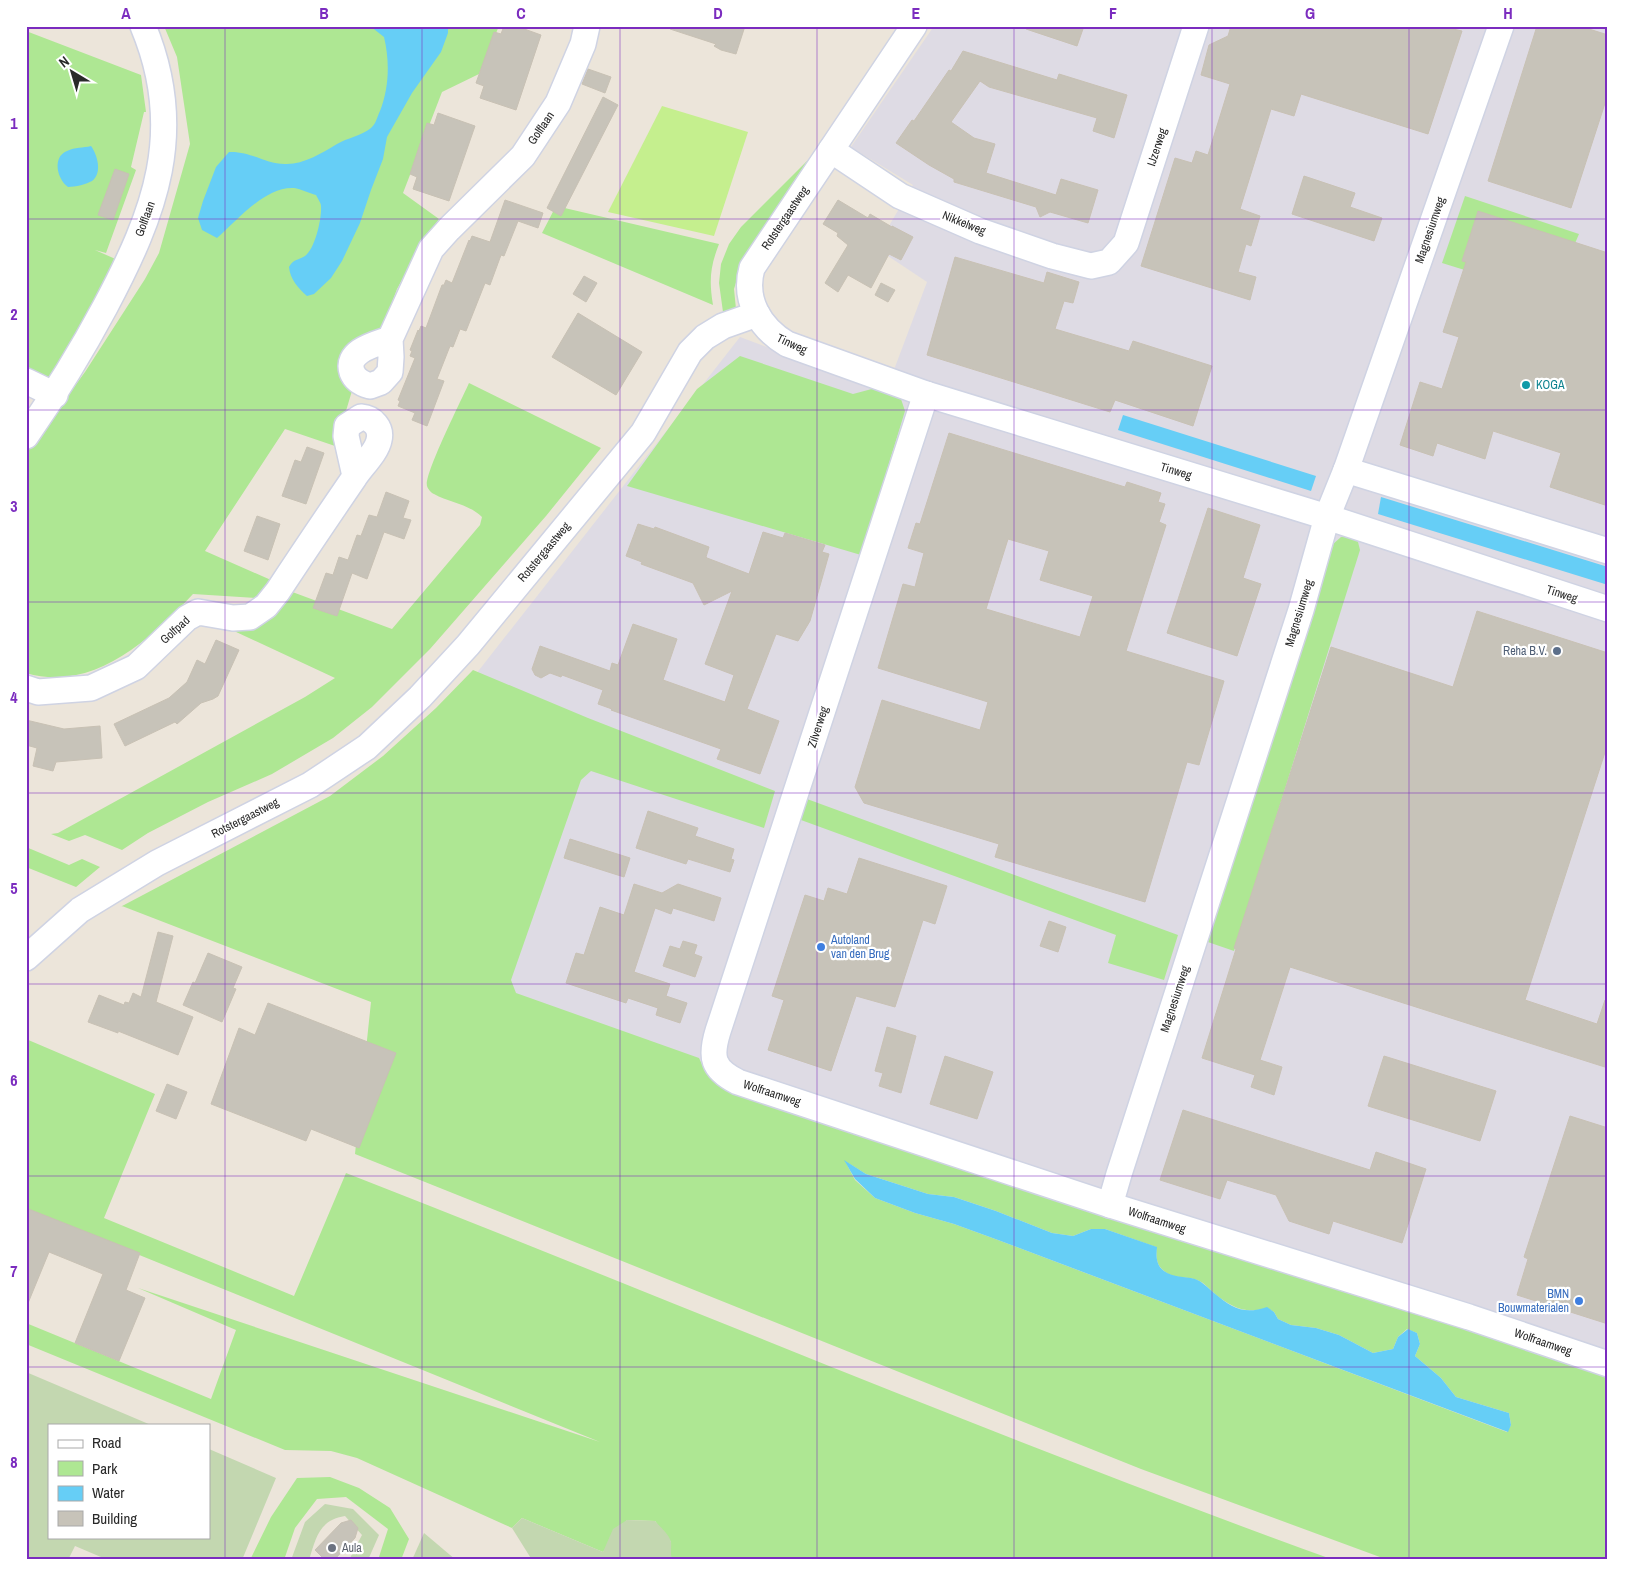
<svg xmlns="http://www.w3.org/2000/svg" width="1634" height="1586" viewBox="0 0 1634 1586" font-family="'Archivo Narrow',sans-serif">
  <rect width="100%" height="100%" fill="#ece5da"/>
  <path fill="#dedbe4" d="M934 26H1608V1388L732 1094 688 1059 512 994 476 674 740 337 886 391 927 282 876 248 913 185 851 147Z"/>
  <g fill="#aee793" fill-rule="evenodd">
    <path d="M164 26H499L479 74 442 92 403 193 439 219 420 248 397 289 382 330 365 335 352 346 354 384 343 421 337 430 335 446 285 429 205 551 271 580 257 598 193 594C151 639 93 693 26 673V453L85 372 145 279 159 253 190 144 177 57Z"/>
    <path d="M26 31 141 75 146 112H144L131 167 136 170 106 253 95 250 120 261 49 379 26 374Z"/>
    <path d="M808 160 776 208 742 263 734 289 736 309 723 312 719 283 721 264 729 244 741 227Z"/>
    <path d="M1465 196 1579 234 1552 297 1442 263Z"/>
    <path d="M556 206 719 244C710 267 709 281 713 305L542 233Z"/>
    <path d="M740 356 853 394 883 386 898 390 905 411 861 555 627 486 697 389Z"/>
    <path d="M469 383 601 448 546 516 430 649 372 707 333 738 272 774 208 802 148 833 122 850 85 835 69 841 51 834 58 833 305 697 335 678 206 618 262 622 287 590 392 629 480 525 482 517C469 504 450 503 434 494 431 493 428 489 427 486 424 474 462 399 469 383Z"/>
    <path d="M1356 534 1360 550 1234 951 1202 940 1332 545 1341 537Z"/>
    <path d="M473 670 588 718 775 791 764 828 591 771 581 780 511 980 516 993 699 1058 706 1073 712 1078 1226 1253 1608 1375V1560H1388L1141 1469 355 1154 371 1002 122 906 114 910 124 905 330 796 383 756 436 708ZM845 1161 866 1174 928 1194 954 1197 996 1211 1052 1233 1073 1236 1091 1229H1105L1156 1247C1157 1256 1155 1264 1164 1271 1173 1279 1186 1276 1197 1280 1205 1283 1208 1288 1215 1294 1233 1308 1245 1314 1267 1308L1274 1312 1278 1319 1291 1325 1316 1328 1339 1335 1373 1353 1393 1349 1398 1337 1407 1329 1417 1333 1420 1344 1415 1356 1441 1378 1456 1397 1509 1413 1511 1425 1507 1432 998 1240 954 1224 915 1213 875 1198 855 1180Z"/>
    <path d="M807 799 1178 935 1164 980 1108 963 1116 935 801 820Z"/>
    <path d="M26 847 69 865 82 859 100 867 76 887 26 867Z"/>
    <path d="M26 1039 155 1094 104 1218 294 1296 346 1173C676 1302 1001 1440 1334 1560H673L670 1556 671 1542 655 1521 627 1520 603 1552 522 1518 512 1528 357 1458 331 1451 285 1450 26 1344V1323L211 1399 236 1330 138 1288 600 1442 26 1209Z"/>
    <path d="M330 1477 359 1488 390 1508 409 1539 401 1560H378L388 1529 346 1497 317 1499 295 1528 284 1560H250L271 1517 297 1478Z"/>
  </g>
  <g fill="#c3d7b0">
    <path d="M26 1372 151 1425H49V1537H209V1449L276 1478 242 1560H108L75 1546 68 1560H26Z"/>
    <path d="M325 1504 353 1509 379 1535 368 1560H349L362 1535 345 1516C319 1520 316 1538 309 1560H291L305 1522Z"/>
    <path d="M522 1518 603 1552 613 1529 627 1520 655 1521C660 1527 669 1534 671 1542 672 1549 669 1553 673 1560H532L512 1528Z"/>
    <path d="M424 1533 456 1560H412Z"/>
  </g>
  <path fill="#c5ef8e" d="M662 106 748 132 714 236 608 212Z"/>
  <g fill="#66cef6">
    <path d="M370 26H448V33L441 52 412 93 387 137 383 159 371 190 360 223 342 261 331 278 314 294 307 296C298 288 290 279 289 267 293 259 299 260 305 256 315 249 322 218 321 206 321 203 318 199 316 195 309 193 301 189 294 188 265 186 237 221 217 238L202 230 198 218 203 201 216 167 229 152C252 151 266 165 287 164 304 164 322 153 337 144 347 138 361 136 371 128 376 124 377 117 380 111 389 88 390 62 384 37Z"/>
    <path d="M91 146C97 154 103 173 92 181 87 184 75 187 68 187 57 179 52 157 67 151 75 147 83 148 91 146Z"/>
    <path d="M1123 415 1316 476 1311 491 1118 430Z"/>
    <path d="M1381 497 1608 567V585L1378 514Z"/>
    <path d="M844 1160 866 1174 928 1194 954 1197 996 1211 1052 1233 1073 1236 1091 1229H1105L1157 1247C1156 1256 1156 1265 1164 1271 1174 1278 1184 1276 1195 1279 1203 1282 1207 1287 1214 1293 1232 1308 1244 1315 1267 1307L1274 1312 1278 1319 1291 1325 1316 1328 1339 1335 1373 1353 1393 1349 1398 1337 1408 1329 1417 1333 1420 1344 1415 1356 1441 1378 1456 1397 1509 1413 1511 1425 1508 1432 998 1240 954 1224 915 1213 875 1198 855 1179Z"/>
  </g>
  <g fill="#c7c3b9" stroke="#c8c1b4" fill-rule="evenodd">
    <path d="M504 26H516L541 35 516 110 480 98 484 86 476 83 494 32 501 34Z"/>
    <path d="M670 26H745L736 54 721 50 714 46 716 44 670 29Z"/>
    <path d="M1026 26H1084L1077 46 1026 29Z"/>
    <path d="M1231 26H1453V29L1462 31 1428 134 1301 94 1294 116 1271 109 1240 209 1260 216 1251 246 1246 244 1238 272 1256 277 1250 300 1141 266 1175 158 1192 163 1196 151 1208 155 1230 84 1201 75 1209 45 1228 36Z"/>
    <path d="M1537 26H1590L1589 29 1608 35V94L1571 208 1488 181Z"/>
    <path d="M963 51 1057 80 1059 74 1127 95 1114 138 1093 131 1097 118 989 87 980 81 951 122 974 138 995 144 986 173 1056 195 1061 179 1098 190 1088 223 1050 212 1040 217 1036 207 954 182V179L929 165 896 143 912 120 914 121 949 70 951 71Z"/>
    <path d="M588 69 611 77 605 93 582 84Z"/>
    <path d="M603 97 618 105 561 216 547 208Z"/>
    <path d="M438 113 475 126 449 201 413 189 417 177 410 174 427 123 434 125Z"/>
    <path d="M115 169 129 174 113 220 98 215Z"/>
    <path d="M1304 176 1355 193 1350 207 1382 218 1374 241 1292 214Z"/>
    <path d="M505 200 543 213 538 228 518 221 504 256 501 255 490 285 485 283 466 331 460 329 453 347 450 346 437 379 444 381 427 426 412 420 415 413 398 406 400 401 398 400 415 358 410 356 412 351 410 350 418 330 419 331 421 326 426 328 442 285H444L446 280 452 283 469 240 470 241 472 236 490 242Z"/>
    <path d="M838 200 868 218 870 214 892 227V226L913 237 901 260 889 254 871 288 848 275 838 292 825 283 848 245 837 236 838 233 823 224Z"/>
    <path d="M1478 211 1608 253V506L1550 487 1561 453 1493 431 1485 459 1437 443 1433 456 1400 445 1420 382 1442 389 1459 337 1443 332 1466 262 1462 261Z"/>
    <path d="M955 257 1044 283 1047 272 1079 282 1073 303 1064 301 1055 329 1129 351 1133 341 1212 366 1193 426 1115 400 1110 412 927 355Z"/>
    <path d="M584 276 597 283 586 302 573 294Z"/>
    <path d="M881 283 895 290 888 302 875 295Z"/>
    <path d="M578 313 642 352 616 395 552 357Z"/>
    <path d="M949 433 1125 487 1127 482 1161 493 1158 502 1165 504 1159 522 1166 525 1126 651 1224 681 1199 765 1187 762 1145 902 995 857 999 844 864 803 855 787 882 700 980 730 988 702 878 668 903 584 915 587 924 553 908 548 916 523 920 524ZM1008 539 1049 551 1040 580 1093 596 1080 637 986 609Z"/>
    <path d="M307 447 324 453 306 504 282 496 295 460 301 462Z"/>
    <path d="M386 492 409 501 403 518 411 520 404 539 384 532 367 579 352 573 337 616 313 608 326 573 333 575 339 557 348 560 357 535 361 536 369 515 377 517Z"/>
    <path d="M1208 508 1260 525 1243 578 1261 584 1237 656 1167 633Z"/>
    <path d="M257 516 280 524 268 560 244 551Z"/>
    <path d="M638 524 654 529 655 527 709 547 706 557 707 558 749 574 763 532 783 538 785 533 825 545 822 552 829 554 810 621 798 641 776 634 747 709 779 721 760 774 717 759 721 749 611 710 612 709 598 704 603 690 562 675 561 677 550 673 541 678 535 675 532 669 540 646 610 671 612 663 618 665 633 624 677 639 663 680 725 702 734 675 705 664 732 591 704 605 693 583 641 564 642 562 626 556Z"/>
    <path d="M1477 611 1608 653V743L1525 1000 1597 1024 1605 1000H1608V1068L1290 967 1260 1060 1282 1067 1274 1095 1251 1087 1255 1075 1202 1058 1236 949 1234 948 1331 647 1453 687Z"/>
    <path d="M216 640 239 650 218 696 213 699 201 703 177 724 175 722 125 746 114 724 169 698 187 682 197 660 205 664Z"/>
    <path d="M26 720 64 729 100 726 102 758 56 762 53 771 33 766 37 748 26 745Z"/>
    <path d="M648 811 698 828 695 836 734 849 731 859 734 860 730 872 688 859 686 864 636 848Z"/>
    <path d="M570 839 630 858 624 877 564 858Z"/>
    <path d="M859 858 947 886 935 924 923 920 895 1007 856 996 831 1071 768 1050 784 1000 772 996 805 895 824 901 828 888 847 894Z"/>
    <path d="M634 884 662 893 678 884 721 898 714 921 673 908 671 914 655 908 634 972 670 984 666 996 687 1003 680 1023 656 1015 658 1008 628 998 626 1003 566 983 576 953 584 955 600 907 624 915Z"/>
    <path d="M1049 921 1066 927 1058 952 1040 946Z"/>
    <path d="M158 932 173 936 156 1002 193 1017 178 1055 118 1031V1033L88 1022 99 995 124 1005 125 1002 129 1003 133 993 141 997Z"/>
    <path d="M683 941 697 945 694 954 702 957 695 977 663 966 670 946 680 949Z"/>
    <path d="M208 953 242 967 233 988 236 989 222 1022 183 1005 193 982 195 983Z"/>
    <path d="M268 1003 396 1053 359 1148 311 1129 306 1141 211 1104 239 1028 255 1035Z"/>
    <path d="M887 1027 916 1036 901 1093 879 1086 883 1073 875 1071Z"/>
    <path d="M945 1056 993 1072 977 1119 930 1104Z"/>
    <path d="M1384 1056 1496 1091 1480 1141 1368 1106Z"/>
    <path d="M167 1084 187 1092 176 1119 156 1111Z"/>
    <path d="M1183 1110 1370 1170 1376 1152 1426 1169 1402 1243 1333 1221 1329 1234 1289 1221 1276 1195 1227 1180 1220 1199 1160 1180Z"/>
    <path d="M1570 1116 1608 1128V1324L1517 1295 1528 1259 1524 1257Z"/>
    <path d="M26 1208 140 1253 126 1290 145 1298 119 1361 75 1343 103 1274 49 1252 26 1308Z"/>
    <path d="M351 1520 358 1528 355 1538 334 1560H325L315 1550 341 1523Z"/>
  </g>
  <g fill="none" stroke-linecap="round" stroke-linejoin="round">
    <g stroke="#cfd3e3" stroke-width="28">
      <g id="minor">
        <path d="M914 26 752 268C743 300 760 328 787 344L926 394 1327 517 1608 609"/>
        <path d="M831 150 900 196 980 231 1052 256 1091 266 1109 262 1126 243 1196 26"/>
        <path d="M390 339C376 344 345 351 352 372 355 380 363 384 370 386L381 382 390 372 391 357 390 339 431 249 449 229 523 156 558 103 583 44 587 26"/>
        <path d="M26 381 55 395"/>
        <path d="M926 394 718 1031C710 1057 712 1069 738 1082L1110 1205 1469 1317 1608 1364"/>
        <path d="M26 436C55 394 81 352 105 307 155 213 187 131 143 26"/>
        <path d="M1346 470 1608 551"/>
        <path d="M26 688 38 692 91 688 136 667 187 618 198 612 233 618 250 617 266 606 278 591C303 553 328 516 354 478 360 468 377 452 379 440 382 428 373 418 361 417L347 426 346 436 355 476"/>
        <path d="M26 958 80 910 157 863 310 785 367 747 420 697 468 645 643 433 690 352 705 337 723 326 757 314"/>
        <path d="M1110 1205 1119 1174 1301 610 1327 517 1346 470 1501 26"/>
      </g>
    </g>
    <use href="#minor" stroke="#fff" stroke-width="25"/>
  </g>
  <path fill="none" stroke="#7b2cbf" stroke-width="1" stroke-opacity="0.55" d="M225 26V1560M422 26V1560M620 26V1560M817 26V1560M1014 26V1560M1212 26V1560M1409 26V1560M26 219H1608M26 410H1608M26 602H1608M26 793H1608M26 984H1608M26 1176H1608M26 1367H1608"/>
  <circle fill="#0f9aa8" stroke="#fff" stroke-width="2" cx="1526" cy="385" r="5"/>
  <circle fill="#5c6f8a" stroke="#fff" stroke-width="2" cx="1557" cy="651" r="5"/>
  <g fill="#3f7fe0" stroke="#fff" stroke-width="2">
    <circle cx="821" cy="947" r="5"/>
    <circle cx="1579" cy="1301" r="5"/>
  </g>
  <circle fill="#6b7280" stroke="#fff" stroke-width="2" cx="332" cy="1548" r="5"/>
  <g text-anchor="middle" stroke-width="4.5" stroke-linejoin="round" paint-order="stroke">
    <g font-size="12" fill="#292929" stroke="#fff">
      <text transform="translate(541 128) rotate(-56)" y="4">Golflaan</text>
      <text transform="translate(1157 147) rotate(-72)" y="4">IJzerweg</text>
      <text transform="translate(785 218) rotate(-56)" y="4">Rotstergaastweg</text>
      <text transform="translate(145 219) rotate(-70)" y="4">Golflaan</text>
      <text transform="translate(964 223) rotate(22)" y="4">Nikkelweg</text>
      <text transform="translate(1430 230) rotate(-71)" y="4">Magnesiumweg</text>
      <text transform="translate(792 344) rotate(25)" y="4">Tinweg</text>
      <text transform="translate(1176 471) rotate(17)" y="4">Tinweg</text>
      <text transform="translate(544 552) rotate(-50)" y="4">Rotstergaastweg</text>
      <text transform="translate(1562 594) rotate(18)" y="4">Tinweg</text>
      <text transform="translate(1299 613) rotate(-73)" y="4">Magnesiumweg</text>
      <text transform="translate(175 630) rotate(-42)" y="4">Golfpad</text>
      <text transform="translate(818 727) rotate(-72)" y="4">Zilverweg</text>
      <text transform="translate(245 818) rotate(-27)" y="4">Rotstergaastweg</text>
      <text transform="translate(1175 999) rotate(-72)" y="4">Magnesiumweg</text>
      <text transform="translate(772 1093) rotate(18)" y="4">Wolfraamweg</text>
      <text transform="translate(1157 1220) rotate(18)" y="4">Wolfraamweg</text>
      <text transform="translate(1543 1342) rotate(19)" y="4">Wolfraamweg</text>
    </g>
    <g font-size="12" fill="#0d838f" stroke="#fff" text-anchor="start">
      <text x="1536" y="389">KOGA</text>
    </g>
    <g font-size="12" fill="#4e5e75" stroke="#fff" text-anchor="end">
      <text x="1547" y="655">Reha B.V.</text>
    </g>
    <g font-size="12" fill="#366cbe" stroke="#fff" text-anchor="start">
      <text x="831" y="944">Autoland<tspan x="831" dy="14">van den Brug</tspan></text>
      <text x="1569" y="1298" text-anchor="end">BMN<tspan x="1569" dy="14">Bouwmaterialen</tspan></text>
    </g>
    <g font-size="12" fill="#5b616d" stroke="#fff" text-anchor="start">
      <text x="342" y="1552">Aula</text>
    </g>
  </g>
  <rect width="1634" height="1586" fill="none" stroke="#ffffff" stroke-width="55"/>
  <rect x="48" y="1424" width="162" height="115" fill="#ffffff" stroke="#a9a9a9"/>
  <rect x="58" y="1440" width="25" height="8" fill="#ffffff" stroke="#a9a9a9"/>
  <text x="92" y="1448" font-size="15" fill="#292929">Road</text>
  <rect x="58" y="1461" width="25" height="15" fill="#aee793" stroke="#a9a9a9"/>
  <text x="92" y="1474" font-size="15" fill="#292929">Park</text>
  <rect x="58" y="1486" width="25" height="15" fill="#66cef6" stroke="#a9a9a9"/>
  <text x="92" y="1498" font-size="15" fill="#292929">Water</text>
  <rect x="58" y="1511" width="25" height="15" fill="#c7c3b9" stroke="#a9a9a9"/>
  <text x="92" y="1524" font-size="15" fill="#292929">Building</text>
  <g transform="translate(72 72) rotate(322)" stroke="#ffffff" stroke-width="4" paint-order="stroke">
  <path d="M0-4L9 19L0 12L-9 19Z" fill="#292929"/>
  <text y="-8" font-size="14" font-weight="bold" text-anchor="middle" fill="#292929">N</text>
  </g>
  <rect x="28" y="28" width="1578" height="1530" fill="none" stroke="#7b2cbf" stroke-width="2"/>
  <g font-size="16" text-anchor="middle" font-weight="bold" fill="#7b2cbf">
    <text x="126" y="19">A</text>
    <text x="324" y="19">B</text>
    <text x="521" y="19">C</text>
    <text x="718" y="19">D</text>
    <text x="916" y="19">E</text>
    <text x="1113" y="19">F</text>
    <text x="1310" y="19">G</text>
    <text x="1508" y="19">H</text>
    <text x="14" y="129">1</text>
    <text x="14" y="320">2</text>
    <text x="14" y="512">3</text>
    <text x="14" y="703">4</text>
    <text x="14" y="894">5</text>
    <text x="14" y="1086">6</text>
    <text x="14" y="1277">7</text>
    <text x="14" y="1468">8</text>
  </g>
</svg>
